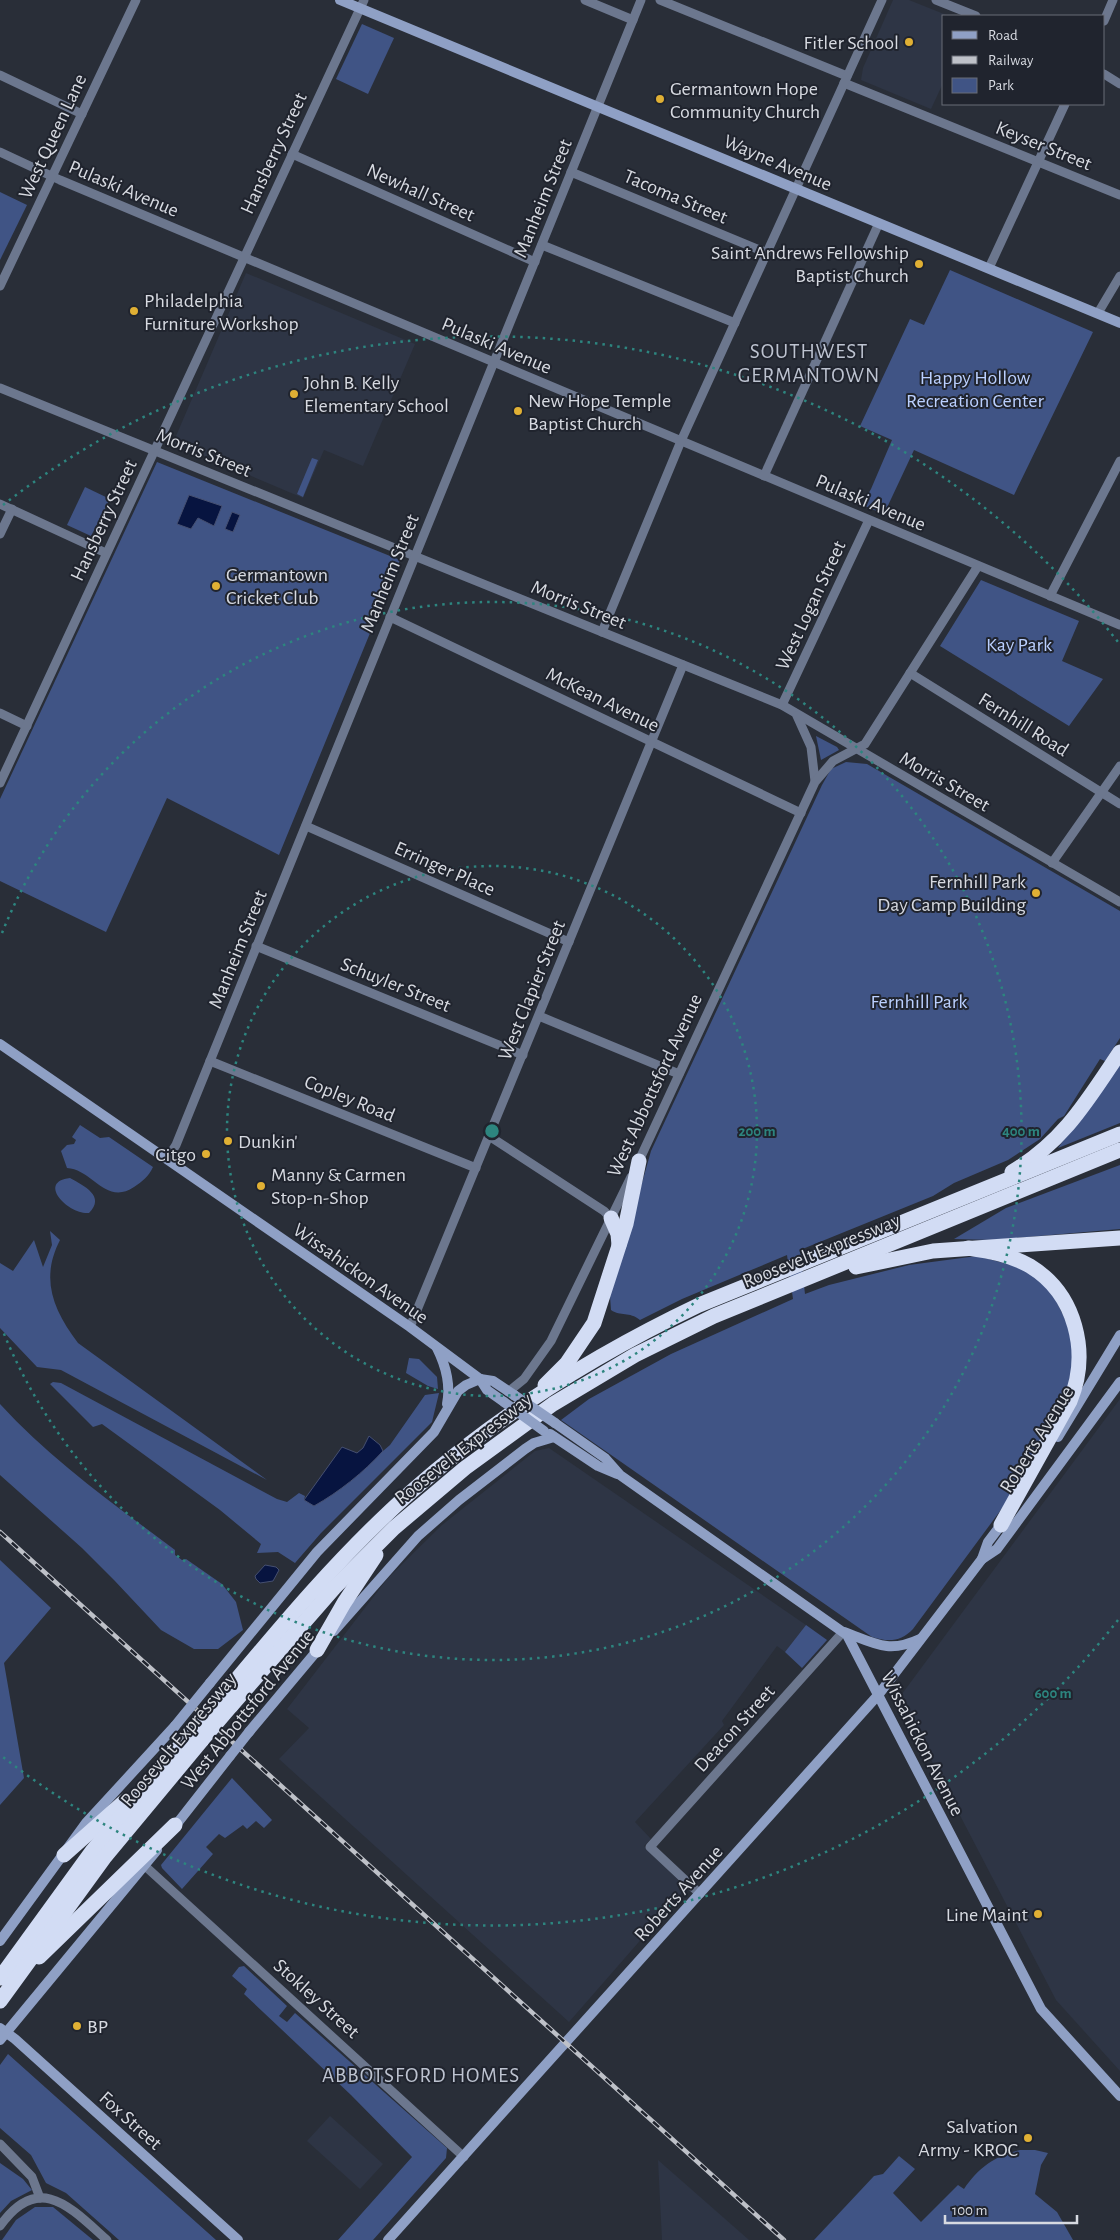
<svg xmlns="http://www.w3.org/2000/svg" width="1120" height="2240" viewBox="0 0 1120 2240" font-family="'Alegreya Sans',sans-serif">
  <rect width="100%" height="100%" fill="#292e38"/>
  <g fill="#2e3545">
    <path d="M893 0H909L949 16H944V81L931 109 861 80 863 68Z"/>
    <path d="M246 273 415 344 363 466 324 450 303 498 173 443Z"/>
    <path d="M1120 1399V2071L1056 2000 899 1698Z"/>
    <path d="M549 1448 806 1625 785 1652 777 1646 722 1721 724 1725 635 1822 651 1839 644 1846 686 1888 569 2022 279 1759 309 1728 287 1709 388 1578 442 1525 535 1451Z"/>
    <path d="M330 2116 383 2164 360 2189 307 2141Z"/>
    <path d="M658 2160 749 2240H662Z"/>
  </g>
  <g fill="#405485">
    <path d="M362 24 394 38 368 94 336 79Z"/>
    <path d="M0 192 27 205 0 260Z"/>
    <path d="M950 270 1093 332 1014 495 914 450 884 514 862 505 871 489 892 440 860 426 910 319 924 325Z"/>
    <path d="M312 458 318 460 303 497 297 494Z"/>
    <path d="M157 462 400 560 279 855 167 798 106 932 0 881V799Z"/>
    <path d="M85 487 110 499 91 536 67 525Z"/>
    <path d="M981 580 1079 621 1062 661 1103 679 1069 726 940 646Z"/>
    <path d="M816 736 837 747 839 750 821 760Z"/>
    <path d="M846 762 867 764 1120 911V1038L1105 1061 1100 1059 1064 1116 1058 1119 1040 1139 1008 1160 954 1183 933 1196 800 1250 805 1294 829 1285 909 1265 977 1256 1027 1269 1052 1292 1075 1340 1068 1396 1003 1507 913 1629C901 1642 888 1642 872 1637L561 1420 589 1399 671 1354 793 1299 787 1255 682 1299 640 1320C629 1311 621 1317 611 1310L610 1296 651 1151 822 785 831 769Z"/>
    <path d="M1120 1064V1123L1058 1148 1063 1141Z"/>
    <path d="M80 1125 100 1138 109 1137 153 1167C149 1176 142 1182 134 1187 106 1206 92 1169 67 1168L61 1151 67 1145 74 1144 76 1140 72 1137Z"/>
    <path d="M1120 1165V1229L993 1240 954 1239 1006 1208Z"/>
    <path d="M70 1178C84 1186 106 1196 89 1213 69 1215 36 1182 70 1178Z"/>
    <path d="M50 1231 60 1240C40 1279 53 1310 78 1343L267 1480 61 1370 37 1367 0 1328V1263L13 1271 34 1240 43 1267 52 1245Z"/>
    <path d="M409 1358 419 1359 437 1377 438 1389 428 1386 406 1373Z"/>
    <path d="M53 1382 61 1383 277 1499 287 1502 299 1493 305 1496 304 1500 383 1451 390 1445 425 1395 439 1393 432 1422 321 1533 295 1563 278 1552 257 1553 261 1544 220 1510 102 1424 93 1427 50 1384Z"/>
    <path d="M0 1404C51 1460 115 1505 175 1550V1555L182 1560 186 1559 222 1584 236 1602 243 1630 218 1649H194L161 1630 114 1580 82 1548 0 1475Z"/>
    <path d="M0 1560 51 1608 4 1663 24 1778 0 1805Z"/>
    <path d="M806 1625 827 1640 802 1668 785 1652Z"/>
    <path d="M232 1778 272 1820 264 1828 256 1821 247 1829 243 1825 225 1838 219 1834 206 1847 213 1854 182 1889 162 1868 161 1865Z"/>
    <path d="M244 1966 287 2006 279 2016 287 2022 295 2013 447 2148 446 2158 373 2240H338L412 2157 351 2095 244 1994 247 1989 232 1976 239 1967Z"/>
    <path d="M8 2054 216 2240H119L66 2193 46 2183 31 2155 0 2128V2065Z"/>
    <path d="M1020 2150H1035L1048 2153 1041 2165 1035 2194 1057 2212 1073 2240H814L874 2176 883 2174 899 2156 915 2169 893 2193 921 2222 958 2185 964 2189C979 2167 995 2156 1020 2150Z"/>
    <path d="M0 2163 23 2179 32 2190 11 2201 0 2213Z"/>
    <path d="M35 2207H53L93 2240H2L16 2220Z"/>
  </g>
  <g fill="#071440" stroke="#454f70">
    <path d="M189 495 222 506 214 526 198 518 191 529 177 524Z"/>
    <path d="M232 512 240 515 233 532 225 529Z"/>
    <path d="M369 1436 380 1445 383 1451C364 1472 339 1492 314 1506L304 1500 342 1447 357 1453 363 1448Z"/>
    <path d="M265 1565 276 1567 279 1570 273 1581 260 1583 256 1579 255 1576Z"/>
  </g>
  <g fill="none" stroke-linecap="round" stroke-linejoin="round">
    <g stroke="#6c778e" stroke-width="9">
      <path d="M585 0 633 20"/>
      <path d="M660 0 847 76"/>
      <path d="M936 0 976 16"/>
      <path d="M1104 21 1113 0"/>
      <path d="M1104 74 1120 84"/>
      <path d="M0 75 82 114"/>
      <path d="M844 83 1120 195"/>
      <path d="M0 152 60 180 1120 625"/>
      <path d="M292 154 535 262"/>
      <path d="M571 172 767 253"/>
      <path d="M542 245 735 323"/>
      <path d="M989 268 1065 104"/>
      <path d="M0 286 136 0"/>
      <path d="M1098 313 1120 276"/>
      <path d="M0 388 782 705 1120 902"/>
      <path d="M764 476 879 223"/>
      <path d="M0 504 106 553"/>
      <path d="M0 534 12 509"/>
      <path d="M1050 596 1120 461"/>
      <path d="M390 617 801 813"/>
      <path d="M602 632 681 441 882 0"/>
      <path d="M910 673 1120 804"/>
      <path d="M782 705 869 520"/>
      <path d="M0 713 27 726"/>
      <path d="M797 716 811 747 815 781"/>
      <path d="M0 783 364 0"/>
      <path d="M306 826 569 942"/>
      <path d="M1052 863 1120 766"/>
      <path d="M256 946 523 1055"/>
      <path d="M539 1016 679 1074"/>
      <path d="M210 1061 476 1168"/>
      <path d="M489 1136 604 1211 611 1218"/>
      <path d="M167 1159 176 1145 193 1103 641 0"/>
      <path d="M637 1165 815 782 833 761 865 744 978 566"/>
      <path d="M410 1327 683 665"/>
      <path d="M508 1392 524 1379 551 1341 631 1177"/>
      <path d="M145 1866 464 2157"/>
      <path d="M700 1894 650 1847 843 1632"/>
      <path d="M0 2144 32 2177 40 2198"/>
      <path d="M0 2226C39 2171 71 2208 107 2240"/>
    </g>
    <g stroke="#8fa0c5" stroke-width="10">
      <path d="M340 0 1120 323"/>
      <path d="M0 1044 410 1327 480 1379 487 1390 504 1402"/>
      <path d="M437 1348C446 1366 451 1384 447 1404"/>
      <path d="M480 1379 493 1381 514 1395"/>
      <path d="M555 1423 605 1458 620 1475 847 1635 1041 2009 1120 2096"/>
      <path d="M550 1434 598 1466 617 1474"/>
      <path d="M1058 1437 1120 1335"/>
      <path d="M982 1559 997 1549 1120 1382"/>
      <path d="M334 1631 418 1536 459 1500 525 1449 534 1443 554 1437"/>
      <path d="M844 1632C874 1643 888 1654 920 1639"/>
      <path d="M210 1683 317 1552 434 1432 458 1391 466 1385 480 1379"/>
      <path d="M249 1732 321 1646"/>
      <path d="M172 1830 230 1756"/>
      <path d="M0 1941 86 1823 175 1726"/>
      <path d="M0 2028 15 2039 238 2240"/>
      <path d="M0 2040 157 1850"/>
      <path d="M388 2240 879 1694 982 1559 988 1542 1004 1521"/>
    </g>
    <g stroke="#d2dcf4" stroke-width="15">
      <path d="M1012 1172C1064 1141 1087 1101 1120 1052"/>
      <path d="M611 1218 618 1234 619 1245"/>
      <path d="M968 1248C989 1251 1011 1255 1030 1266 1076 1294 1090 1353 1070 1401L1001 1525"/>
      <path d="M856 1267 933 1251 1120 1238"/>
      <path d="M545 1385 567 1363 594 1323 626 1224 639 1161"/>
      <path d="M317 1650 344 1603 376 1555"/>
      <path d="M222 1697C282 1625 342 1553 412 1491 498 1415 596 1354 699 1305L1120 1134"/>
      <path d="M231 1706 334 1588 394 1528 465 1468 553 1404 635 1355 714 1316 1120 1150"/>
      <path d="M64 1855 126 1800"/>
      <path d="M39 1957 175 1825"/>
      <path d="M0 1978 93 1850 190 1734"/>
      <path d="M0 2001 104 1858 202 1740"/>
    </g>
    <g stroke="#bec1c8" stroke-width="4.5">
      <path id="rail" d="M0 1532 784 2240"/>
    </g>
    <use href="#rail" stroke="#20242e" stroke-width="2.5" stroke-dasharray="8" stroke-linecap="butt"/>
    <g stroke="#8fa0c5" stroke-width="10">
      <path d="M514 1395 555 1423"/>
      <path d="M504 1402 544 1431"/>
      <path d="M175 1726 210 1683"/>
      <path d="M230 1756 249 1732"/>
    </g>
    <g stroke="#d2dcf4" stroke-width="15">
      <path d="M190 1734 222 1697"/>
      <path d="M202 1740 231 1706"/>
    </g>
  </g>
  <g fill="none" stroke="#2d857f" stroke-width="2.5" stroke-dasharray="2.5 5">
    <circle cx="492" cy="1131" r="265"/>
    <path d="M2 933A529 529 0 1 1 2 1329"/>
    <path d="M1118 1620A794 794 0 0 1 3 1757M3 505A794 794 0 0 1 1118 642"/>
  </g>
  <g fill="#e0b034" stroke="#20242e" stroke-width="2">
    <circle cx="909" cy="42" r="5"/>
    <circle cx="660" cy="99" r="5"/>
    <circle cx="919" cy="264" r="5"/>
    <circle cx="134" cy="311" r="5"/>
    <circle cx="294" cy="394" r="5"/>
    <circle cx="518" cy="411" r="5"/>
    <circle cx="216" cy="586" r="5"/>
    <circle cx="1036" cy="893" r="5"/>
    <circle cx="228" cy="1141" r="5"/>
    <circle cx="206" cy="1154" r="5"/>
    <circle cx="261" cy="1186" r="5"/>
    <circle cx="1038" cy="1914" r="5"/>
    <circle cx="77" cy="2026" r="5"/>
    <circle cx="1028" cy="2138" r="5"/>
  </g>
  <g text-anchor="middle" stroke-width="4" stroke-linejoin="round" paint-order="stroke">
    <g font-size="20" fill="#d7dae1" stroke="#20242e" text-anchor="start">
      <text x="899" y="49" text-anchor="end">Fitler School</text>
      <text x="670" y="95">Germantown Hope<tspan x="670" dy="23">Community Church</tspan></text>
      <text x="909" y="259" text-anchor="end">Saint Andrews Fellowship<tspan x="909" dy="23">Baptist Church</tspan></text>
      <text x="144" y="307">Philadelphia<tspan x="144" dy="23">Furniture Workshop</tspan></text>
      <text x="304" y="389">John B. Kelly<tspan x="304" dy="23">Elementary School</tspan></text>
      <text x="528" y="407">New Hope Temple<tspan x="528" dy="23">Baptist Church</tspan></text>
      <text x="226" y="581">Germantown<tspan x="226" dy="23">Cricket Club</tspan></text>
      <text x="1026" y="888" text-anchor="end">Fernhill Park<tspan x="1026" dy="23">Day Camp Building</tspan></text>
      <text x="238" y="1148">Dunkin'</text>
      <text x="196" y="1161" text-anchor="end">Citgo</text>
      <text x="271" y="1181">Manny &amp; Carmen<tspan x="271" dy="23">Stop-n-Shop</tspan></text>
      <text x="1028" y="1921" text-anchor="end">Line Maint</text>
      <text x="87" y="2033">BP</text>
      <text x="1018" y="2133" text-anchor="end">Salvation<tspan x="1018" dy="23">Army - KROC</tspan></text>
    </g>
    <g font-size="20" fill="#d7dae1" stroke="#20242e">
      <text transform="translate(52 136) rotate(-65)" y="7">West Queen Lane</text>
      <text transform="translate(1044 145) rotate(22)" y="7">Keyser Street</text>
      <text transform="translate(273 153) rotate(-65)" y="7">Hansberry Street</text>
      <text transform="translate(778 162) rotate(23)" y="7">Wayne Avenue</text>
      <text transform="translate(124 188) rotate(23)" y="7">Pulaski Avenue</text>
      <text transform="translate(421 192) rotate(24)" y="7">Newhall Street</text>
      <text transform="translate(676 196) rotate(23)" y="7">Tacoma Street</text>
      <text transform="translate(542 198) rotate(-68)" y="7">Manheim Street</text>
      <text transform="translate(497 345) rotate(23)" y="7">Pulaski Avenue</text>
      <text transform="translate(204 452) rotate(22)" y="7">Morris Street</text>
      <text transform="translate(871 502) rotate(23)" y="7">Pulaski Avenue</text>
      <text transform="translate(103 520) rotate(-65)" y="7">Hansberry Street</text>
      <text transform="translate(389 573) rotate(-68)" y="7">Manheim Street</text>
      <text transform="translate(579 604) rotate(22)" y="7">Morris Street</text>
      <text transform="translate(810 605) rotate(-65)" y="7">West Logan Street</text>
      <text transform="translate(603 699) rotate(26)" y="7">McKean Avenue</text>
      <text transform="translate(1024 724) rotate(32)" y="7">Fernhill Road</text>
      <text transform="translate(945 781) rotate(30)" y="7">Morris Street</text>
      <text transform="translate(445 868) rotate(24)" y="7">Erringer Place</text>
      <text transform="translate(237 949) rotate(-68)" y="7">Manheim Street</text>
      <text transform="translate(396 984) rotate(22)" y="7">Schuyler Street</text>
      <text transform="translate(531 990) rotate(-68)" y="7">West Clapier Street</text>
      <text transform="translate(654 1085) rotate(-65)" y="7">West Abbottsford Avenue</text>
      <text transform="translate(350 1098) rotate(22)" y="7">Copley Road</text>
      <text transform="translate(821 1250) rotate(-22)" y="7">Roosevelt Expressway</text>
      <text transform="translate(361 1273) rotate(35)" y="7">Wissahickon Avenue</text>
      <text transform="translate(1036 1439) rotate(-58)" y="7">Roberts Avenue</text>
      <text transform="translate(463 1448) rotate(-38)" y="7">Roosevelt Expressway</text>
      <text transform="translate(247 1709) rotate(-51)" y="7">West Abbottsford Avenue</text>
      <text transform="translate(734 1728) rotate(-48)" y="7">Deacon Street</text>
      <text transform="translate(178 1739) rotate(-50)" y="7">Roosevelt Expressway</text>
      <text transform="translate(923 1743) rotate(63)" y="7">Wissahickon Avenue</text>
      <text transform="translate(678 1893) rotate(-48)" y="7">Roberts Avenue</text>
      <text transform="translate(317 1998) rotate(42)" y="7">Stokley Street</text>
      <text transform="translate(131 2120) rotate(42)" y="7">Fox Street</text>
    </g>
    <g font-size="20" fill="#bbd0ff" stroke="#20242e">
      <text x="975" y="384">Happy Hollow<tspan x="975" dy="23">Recreation Center</tspan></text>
      <text x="1019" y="651">Kay Park</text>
      <text x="919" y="1008">Fernhill Park</text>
    </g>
    <g font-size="21" letter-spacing="1" fill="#bdc3d0" stroke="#20242e">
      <text x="809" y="358">SOUTHWEST<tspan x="809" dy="24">GERMANTOWN</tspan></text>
      <text x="421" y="2082">ABBOTSFORD HOMES</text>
    </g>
  </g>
  <circle cx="492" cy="1131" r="8" fill="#2d857f" stroke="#20242e" stroke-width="2.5"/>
  <g font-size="15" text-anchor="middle" font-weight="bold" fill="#2d857f" stroke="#20242e" stroke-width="4" stroke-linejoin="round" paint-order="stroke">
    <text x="757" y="1136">200 m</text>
    <text x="1021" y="1136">400 m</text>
    <text x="1053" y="1698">600 m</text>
  </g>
  <rect x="942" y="15" width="162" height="90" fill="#20242e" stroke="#696d76"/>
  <rect x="952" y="31" width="25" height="8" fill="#8fa0c5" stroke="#696d76"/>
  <text x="988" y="40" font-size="15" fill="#d7dae1">Road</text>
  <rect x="952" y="56" width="25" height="8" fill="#bec1c8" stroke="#696d76"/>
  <text x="988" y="65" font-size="15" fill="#d7dae1">Railway</text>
  <rect x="952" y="78" width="25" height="15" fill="#405485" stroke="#696d76"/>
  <text x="988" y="90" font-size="15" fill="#d7dae1">Park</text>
  <path d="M945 2215v8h132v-8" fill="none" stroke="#d7dae1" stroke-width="2.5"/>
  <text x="952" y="2215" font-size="15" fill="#d7dae1" stroke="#20242e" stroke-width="4" paint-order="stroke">100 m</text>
</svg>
